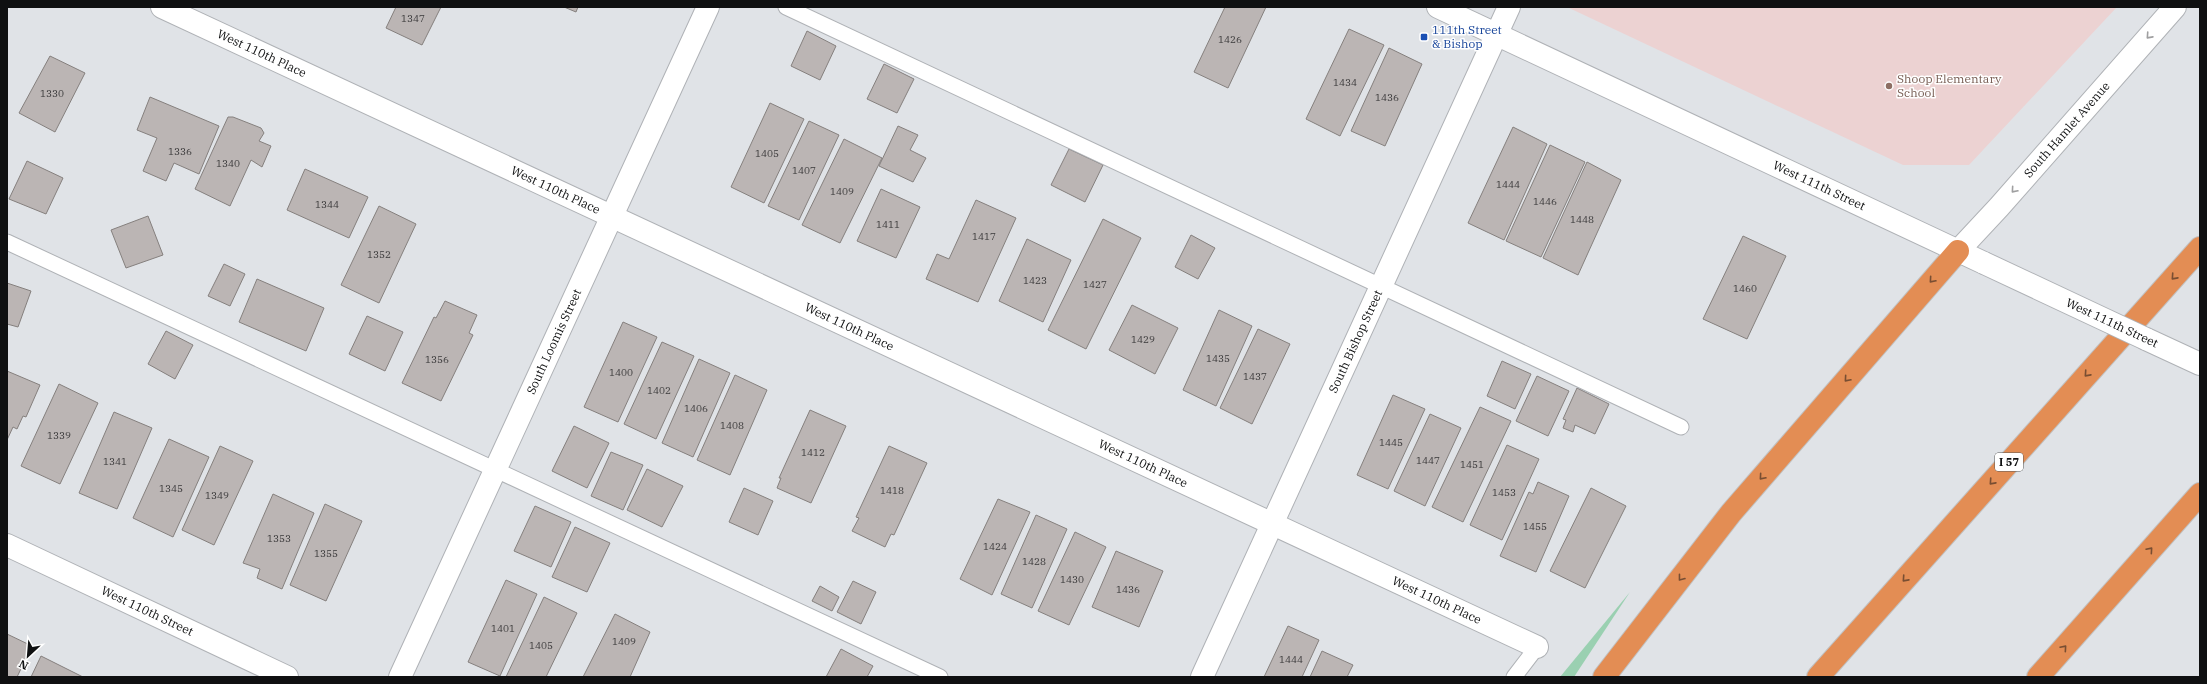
<svg xmlns="http://www.w3.org/2000/svg" width="2207" height="684" viewBox="0 0 2207 684" font-family="'IBM Plex Serif',serif">
  <rect width="100%" height="100%" fill="#e0e3e7"/>
  <path fill="#ecd2d2" d="M1567 7H2117L1969 165H1903Z"/>
  <path fill="#9ad0b1" d="M1630 592 1574 677H1560Z"/>
  <g fill="#bbb5b4" stroke="#85807e">
    <path d="M396 7H441L422 45 386 28Z"/>
    <path d="M564 7H578L576 12Z"/>
    <path d="M1225 7H1266L1228 88 1194 72Z"/>
    <path d="M1349 29 1384 45 1340 136 1306 119Z"/>
    <path d="M807 31 836 46 820 80 791 66Z"/>
    <path d="M1389 48 1422 64 1385 146 1351 131Z"/>
    <path d="M50 56 85 73 55 132 19 113Z"/>
    <path d="M884 64 914 79 897 113 867 99Z"/>
    <path d="M150 97 219 126 199 174 174 163 166 181 143 171 157 138 137 130Z"/>
    <path d="M770 103 804 119 764 203 731 187Z"/>
    <path d="M228 117H233L261 128 264 133 259 141 271 146 262 167 251 160 230 206 195 189Z"/>
    <path d="M809 121 839 135 799 220 768 206Z"/>
    <path d="M898 126 918 135 910 150 926 158 913 182 879 166Z"/>
    <path d="M1513 127 1547 144 1504 240 1468 223Z"/>
    <path d="M844 139 882 158 840 243 802 225Z"/>
    <path d="M1550 145 1585 162 1541 257 1506 241Z"/>
    <path d="M1069 149 1103 165 1085 202 1051 185Z"/>
    <path d="M27 161 63 178 46 214 9 199Z"/>
    <path d="M1587 162 1621 180 1578 275 1543 258Z"/>
    <path d="M305 169 368 197 349 238 287 210Z"/>
    <path d="M881 189 920 207 896 258 857 241Z"/>
    <path d="M976 200 1016 218 978 302 926 279 937 254 949 259Z"/>
    <path d="M379 206 416 224 379 303 341 285Z"/>
    <path d="M148 216 163 255 126 268 111 230Z"/>
    <path d="M1103 219 1141 238 1086 349 1048 330Z"/>
    <path d="M1191 235 1215 248 1198 279 1175 267Z"/>
    <path d="M1743 236 1786 256 1747 339 1703 319Z"/>
    <path d="M1027 239 1071 260 1043 322 999 301Z"/>
    <path d="M224 264 245 274 230 306 208 296Z"/>
    <path d="M257 279 324 308 306 351 239 322Z"/>
    <path d="M7 283 31 291 18 327 7 324Z"/>
    <path d="M445 301 477 315 469 333 473 335 441 401 402 383 434 317 436 318Z"/>
    <path d="M1132 305 1178 328 1155 374 1109 350Z"/>
    <path d="M1219 310 1252 326 1216 406 1183 390Z"/>
    <path d="M367 316 403 332 385 371 349 354Z"/>
    <path d="M623 322 657 337 618 422 584 407Z"/>
    <path d="M1258 329 1290 344 1252 424 1220 408Z"/>
    <path d="M166 331 193 345 175 379 148 364Z"/>
    <path d="M662 342 694 356 656 439 624 424Z"/>
    <path d="M699 359 730 373 693 457 662 443Z"/>
    <path d="M1502 361 1531 374 1515 409 1487 396Z"/>
    <path d="M7 371 40 385 26 417 23 416 17 429 13 427 7 440Z"/>
    <path d="M735 375 767 390 730 475 697 460Z"/>
    <path d="M1537 376 1569 391 1548 436 1516 421Z"/>
    <path d="M59 384 98 403 60 484 21 466Z"/>
    <path d="M1577 388 1609 404 1595 434 1575 425 1573 432 1563 428 1566 420 1563 419Z"/>
    <path d="M1393 395 1425 409 1388 489 1357 475Z"/>
    <path d="M1480 407 1511 421 1463 522 1432 507Z"/>
    <path d="M810 410 846 426 811 503 777 488 781 478H779Z"/>
    <path d="M114 412 152 428 117 509 79 493Z"/>
    <path d="M1430 414 1461 428 1425 506 1394 491Z"/>
    <path d="M574 426 609 443 587 488 552 471Z"/>
    <path d="M169 439 209 457 173 537 133 518Z"/>
    <path d="M1507 445 1539 459 1502 540 1470 525Z"/>
    <path d="M220 446 253 461 214 545 182 530Z"/>
    <path d="M889 446 927 463 894 535 891 534 885 547 852 531 859 518 856 517Z"/>
    <path d="M611 452 643 465 623 510 591 496Z"/>
    <path d="M647 469 683 486 662 527 627 510Z"/>
    <path d="M1538 482 1569 496 1536 572 1500 556 1529 492 1533 494Z"/>
    <path d="M744 488 773 501 758 535 729 522Z"/>
    <path d="M1591 488 1626 506 1585 588 1550 571Z"/>
    <path d="M273 494 314 513 282 589 257 578 260 569 243 563Z"/>
    <path d="M998 499 1030 512 992 595 960 579Z"/>
    <path d="M325 504 362 521 326 601 290 585Z"/>
    <path d="M535 506 571 522 551 567 514 551Z"/>
    <path d="M1036 515 1067 529 1032 608 1001 594Z"/>
    <path d="M575 527 610 543 587 592 552 577Z"/>
    <path d="M1075 532 1106 547 1069 625 1038 611Z"/>
    <path d="M1116 551 1163 571 1139 627 1092 607Z"/>
    <path d="M506 580 537 594 500 676 468 662Z"/>
    <path d="M853 581 876 592 861 624 837 612Z"/>
    <path d="M820 586 839 597 832 611 812 601Z"/>
    <path d="M544 597 577 613 546 677H506Z"/>
    <path d="M615 614 650 632 630 677H583Z"/>
    <path d="M1288 626 1319 640 1302 677H1264Z"/>
    <path d="M7 634 32 646 17 677H7Z"/>
    <path d="M841 649 873 666 867 677H826Z"/>
    <path d="M1322 651 1353 665 1347 677H1310Z"/>
    <path d="M41 656 83 677H31Z"/>
  </g>
  <g fill="none" stroke-linecap="round" stroke-linejoin="round">
    <g stroke="#afb2b6" stroke-width="17">
      <g id="lane">
        <path d="M786 7 1681 427"/>
        <path d="M7 242 940 677"/>
        <path d="M1514 677 1537 647"/>
      </g>
    </g>
    <g stroke="#afb2b6" stroke-width="24">
      <g id="street">
        <path id="s1" d="M162 7 1537 647"/>
        <path id="s2" d="M7 545 287 677"/>
        <path id="s3" d="M400 677 708 7"/>
        <path id="s4" d="M1202 677 1509 7"/>
      </g>
    </g>
    <g stroke="#afb2b6" stroke-width="24">
      <g id="secondary">
        <path id="s5" d="M1438 7 1984 263"/>
        <path id="s6" d="M1958 251 1999 207 2175 7"/>
        <path d="M2146 339 2200 364"/>
      </g>
    </g>
    <g stroke="#c1c1c1" stroke-width="24">
      <g id="highway">
        <path d="M1604 677 1731 513 1958 251"/>
        <path d="M1818 677 2200 248"/>
        <path d="M2038 677 2200 494"/>
      </g>
    </g>
    <use href="#lane" stroke="#fff" stroke-width="15"/>
    <use href="#street" stroke="#fff" stroke-width="22"/>
    <use href="#secondary" stroke="#fff" stroke-width="22"/>
    <use href="#highway" stroke="#e38d54" stroke-width="22"/>
    <g stroke="#afb2b6" stroke-width="24" stroke-linecap="butt">
      <path id="secondary-bridge" d="M1984 263 2146 339"/>
    </g>
    <use href="#secondary-bridge" stroke="#fff" stroke-width="22"/>
  </g>
  <defs><path id="oneway-chevron" d="M-2-3.5L2.5 0L-2 3.5" fill="none" stroke-width="1.6" stroke-linecap="round" stroke-linejoin="round"/></defs>
  <g stroke="#9f9fa0">
    <use href="#oneway-chevron" transform="translate(2149 36) rotate(132)"/>
    <use href="#oneway-chevron" transform="translate(2014 190) rotate(131)"/>
  </g>
  <g stroke="#794e32">
    <use href="#oneway-chevron" transform="translate(2174 277) rotate(132)"/>
    <use href="#oneway-chevron" transform="translate(1932 280) rotate(131)"/>
    <use href="#oneway-chevron" transform="translate(2087 374) rotate(132)"/>
    <use href="#oneway-chevron" transform="translate(1847 379) rotate(131)"/>
    <use href="#oneway-chevron" transform="translate(1762 477) rotate(131)"/>
    <use href="#oneway-chevron" transform="translate(1992 482) rotate(132)"/>
    <use href="#oneway-chevron" transform="translate(2150 550) rotate(-49)"/>
    <use href="#oneway-chevron" transform="translate(1681 578) rotate(128)"/>
    <use href="#oneway-chevron" transform="translate(1905 579) rotate(132)"/>
    <use href="#oneway-chevron" transform="translate(2064 648) rotate(-49)"/>
  </g>
  <rect fill="#1a4fb4" stroke="#fff" stroke-width="1.5" x="1420" y="33" width="8" height="8" rx="2"/>
  <circle fill="#8d6e63" stroke="#fff" stroke-width="1.5" cx="1889" cy="86" r="4"/>
  <g text-anchor="middle" stroke-width="3" stroke-linejoin="round" paint-order="stroke">
    <g font-size="10" fill="#3a393a">
      <text x="413" y="22">1347</text>
      <text x="1230" y="43">1426</text>
      <text x="1345" y="86">1434</text>
      <text x="52" y="97">1330</text>
      <text x="1387" y="101">1436</text>
      <text x="180" y="155">1336</text>
      <text x="767" y="157">1405</text>
      <text x="228" y="167">1340</text>
      <text x="804" y="174">1407</text>
      <text x="1508" y="188">1444</text>
      <text x="842" y="195">1409</text>
      <text x="1545" y="205">1446</text>
      <text x="327" y="208">1344</text>
      <text x="1582" y="223">1448</text>
      <text x="888" y="228">1411</text>
      <text x="984" y="240">1417</text>
      <text x="379" y="258">1352</text>
      <text x="1035" y="284">1423</text>
      <text x="1095" y="288">1427</text>
      <text x="1745" y="292">1460</text>
      <text x="1143" y="343">1429</text>
      <text x="1218" y="362">1435</text>
      <text x="437" y="363">1356</text>
      <text x="621" y="376">1400</text>
      <text x="1255" y="380">1437</text>
      <text x="659" y="394">1402</text>
      <text x="696" y="412">1406</text>
      <text x="732" y="429">1408</text>
      <text x="59" y="439">1339</text>
      <text x="1391" y="446">1445</text>
      <text x="813" y="456">1412</text>
      <text x="1428" y="464">1447</text>
      <text x="115" y="465">1341</text>
      <text x="1472" y="468">1451</text>
      <text x="171" y="492">1345</text>
      <text x="892" y="494">1418</text>
      <text x="1504" y="496">1453</text>
      <text x="217" y="499">1349</text>
      <text x="1535" y="530">1455</text>
      <text x="279" y="542">1353</text>
      <text x="995" y="550">1424</text>
      <text x="326" y="557">1355</text>
      <text x="1034" y="565">1428</text>
      <text x="1072" y="583">1430</text>
      <text x="1128" y="593">1436</text>
      <text x="503" y="632">1401</text>
      <text x="624" y="645">1409</text>
      <text x="541" y="649">1405</text>
      <text x="1291" y="663">1444</text>
    </g>
    <rect fill="#fff" stroke="#575858" stroke-width="1" x="1995" y="453" width="28" height="18" rx="3"/>
    <g font-size="11" font-weight="bold" fill="#0f1011">
      <text x="2009" y="466">I 57</text>
    </g>
    <g font-size="12" fill="#164399" stroke="#fff" text-anchor="start">
      <text x="1432" y="34">111th Street<tspan x="1432" dy="14">&amp; Bishop</tspan></text>
    </g>
    <g font-size="12" fill="#0f1011" stroke="#fff">
      <text dy="4" stroke="none"><textPath href="#s1" startOffset="110">West 110th Place</textPath></text>
      <text dy="4" stroke="none"><textPath href="#s6" startOffset="163">South Hamlet Avenue</textPath></text>
      <text dy="4" stroke="none"><textPath href="#s5" startOffset="421">West 111th Street</textPath></text>
      <text dy="4" stroke="none"><textPath href="#s1" startOffset="434">West 110th Place</textPath></text>
      <text transform="translate(2112 323) rotate(25)" y="4">West 111th Street</text>
      <text dy="4" stroke="none"><textPath href="#s1" startOffset="758">West 110th Place</textPath></text>
      <text dy="4" stroke="none"><textPath href="#s3" startOffset="369">South Loomis Street</textPath></text>
      <text dy="4" stroke="none"><textPath href="#s4" startOffset="369">South Bishop Street</textPath></text>
      <text dy="4" stroke="none"><textPath href="#s1" startOffset="1082">West 110th Place</textPath></text>
      <text dy="4" stroke="none"><textPath href="#s1" startOffset="1406">West 110th Place</textPath></text>
      <text dy="4" stroke="none"><textPath href="#s2" startOffset="155">West 110th Street</textPath></text>
    </g>
    <g font-size="12" fill="#785e54" stroke="#fff" text-anchor="start">
      <text x="1897" y="83">Shoop Elementary<tspan x="1897" dy="14">School</tspan></text>
    </g>
  </g>
  <rect width="2207" height="684" fill="none" stroke="#0f1011" stroke-width="16"/>
  <g transform="translate(28 656) rotate(206)" stroke="#ffffff" stroke-width="3" paint-order="stroke">
  <path d="M0-3L7 15L0 10L-7 15Z" fill="#0f1011"/>
  <text y="-6" font-size="11" font-weight="bold" text-anchor="middle" fill="#0f1011">N</text>
  </g>
</svg>
